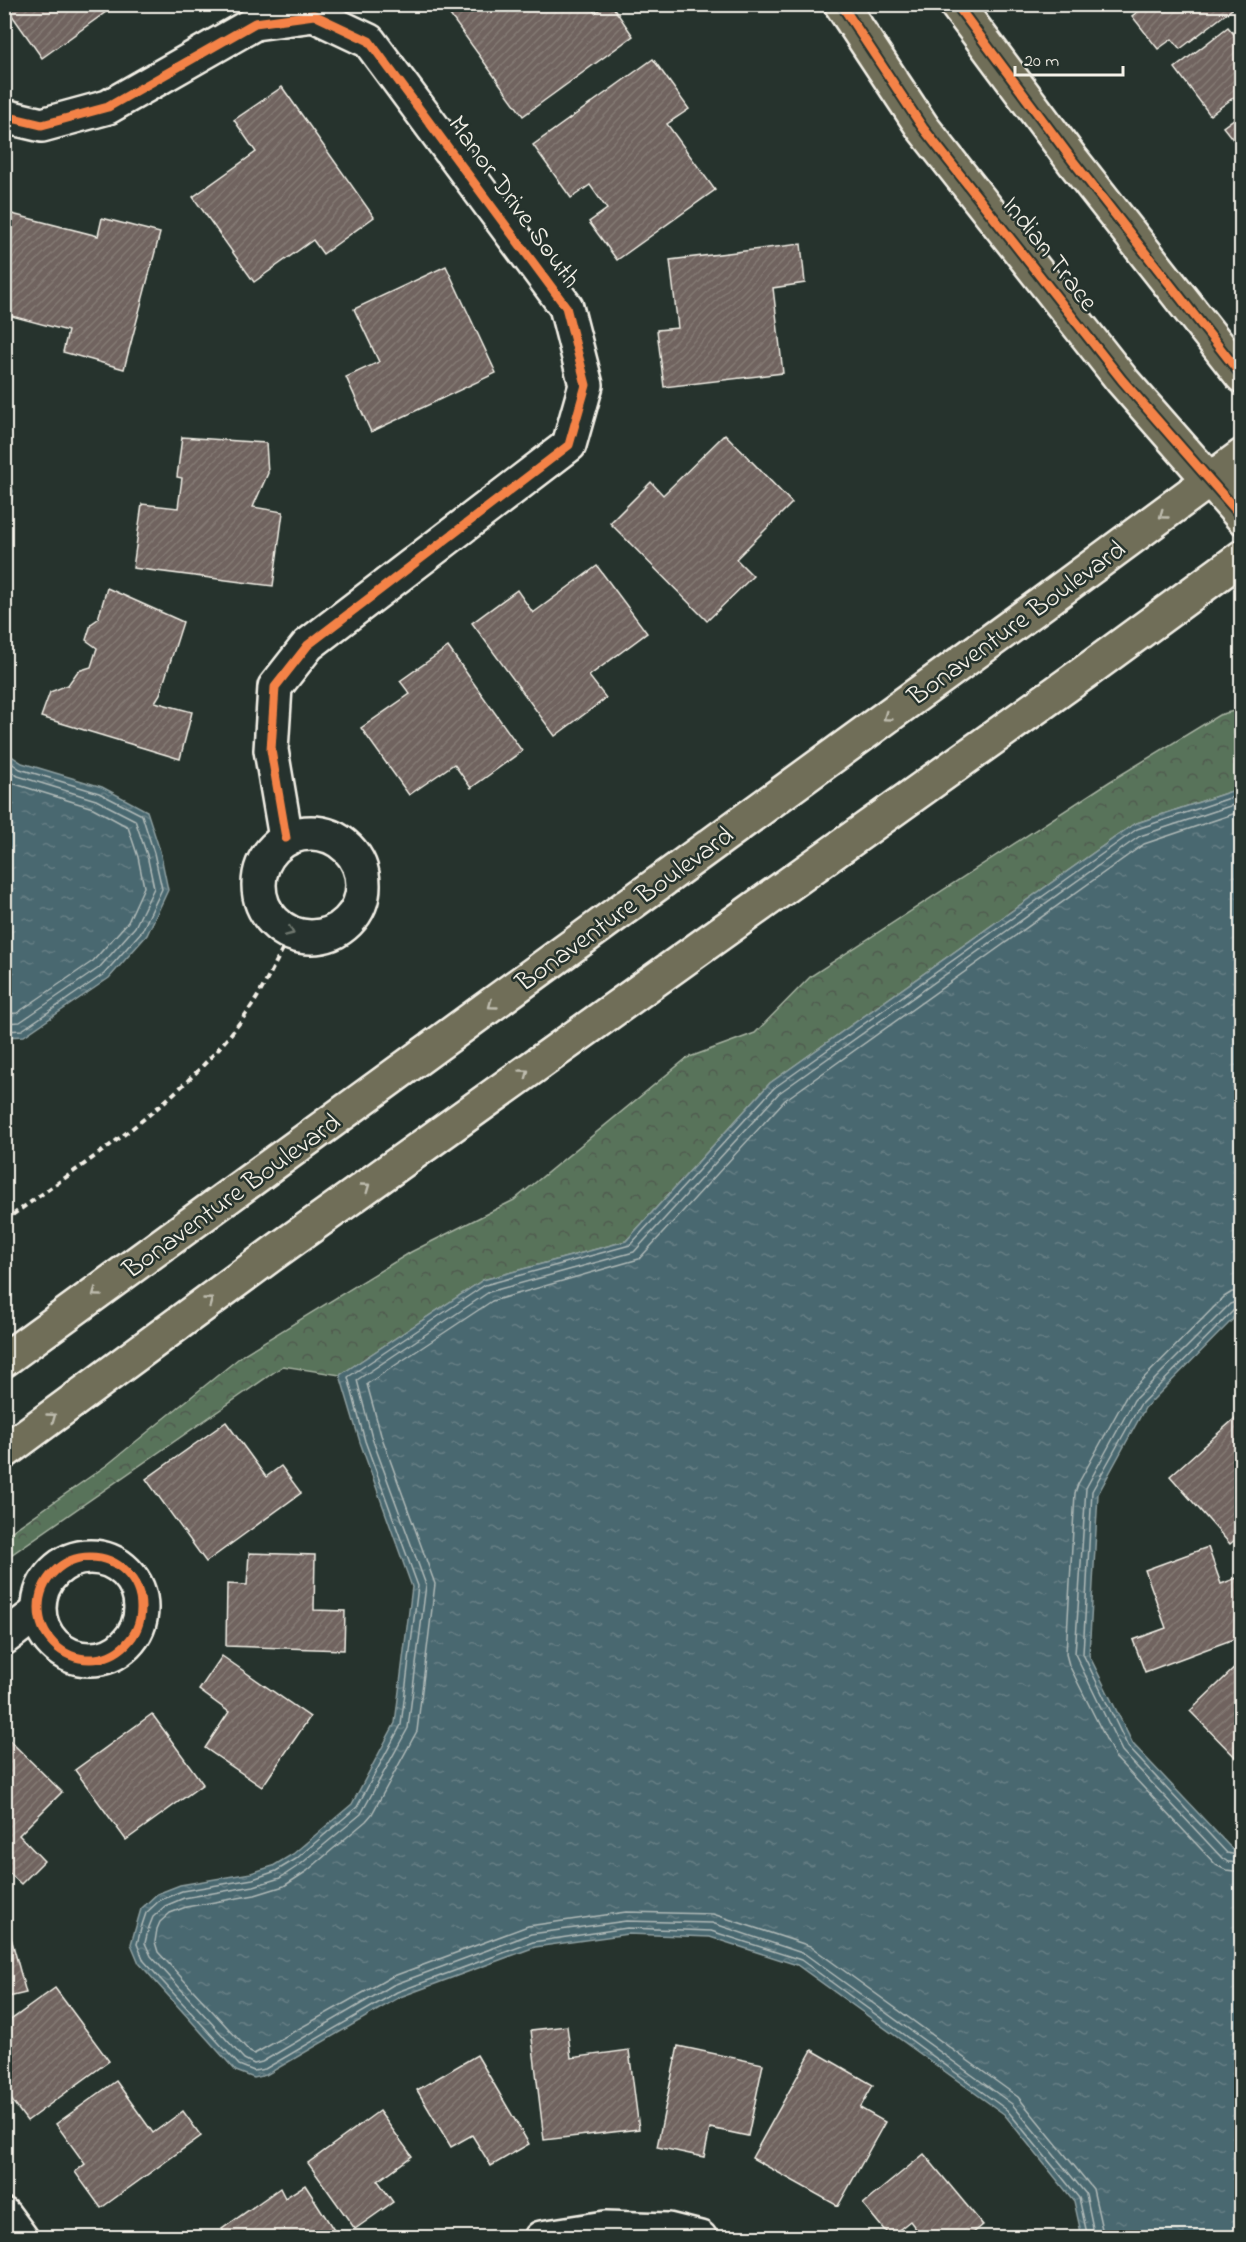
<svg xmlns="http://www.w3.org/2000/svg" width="1246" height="2242" viewBox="0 0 1246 2242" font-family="'Indie Flower',sans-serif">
  <defs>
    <pattern id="forest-crowns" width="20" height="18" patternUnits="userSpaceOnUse" patternTransform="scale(1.5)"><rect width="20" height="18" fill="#58735a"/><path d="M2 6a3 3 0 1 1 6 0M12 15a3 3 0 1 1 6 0" fill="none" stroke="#505b4f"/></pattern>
    <pattern id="water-ripples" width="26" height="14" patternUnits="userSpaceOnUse" patternTransform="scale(1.5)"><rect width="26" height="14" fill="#4a6870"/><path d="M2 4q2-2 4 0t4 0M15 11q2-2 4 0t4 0" fill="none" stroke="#657e84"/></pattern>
    <pattern id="building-hatch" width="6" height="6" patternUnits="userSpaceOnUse" patternTransform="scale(1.5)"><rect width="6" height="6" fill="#6f635e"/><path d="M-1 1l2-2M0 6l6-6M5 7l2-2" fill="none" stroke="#847a75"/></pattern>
  </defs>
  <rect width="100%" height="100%" fill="#26332d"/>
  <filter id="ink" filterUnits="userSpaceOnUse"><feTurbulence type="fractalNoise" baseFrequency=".0167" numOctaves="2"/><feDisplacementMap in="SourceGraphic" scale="12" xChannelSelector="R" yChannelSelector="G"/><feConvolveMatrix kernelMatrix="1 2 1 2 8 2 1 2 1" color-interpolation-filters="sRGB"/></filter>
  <g filter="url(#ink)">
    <path fill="url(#forest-crowns)" stroke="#a6b2a1" stroke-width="1.5" d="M1241 709V788L1134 824 770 1083 626 1241 483 1280 340 1375 283 1366 5 1559V1536L107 1465 244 1354 411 1252 514 1200 687 1058 755 1033 811 976 1109 782 1219 715Z"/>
    <g fill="url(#water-ripples)" stroke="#8e9fa0" stroke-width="1.5">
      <path d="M5 468 13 491 5 543Z"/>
      <path d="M4 751 22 763 102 787 147 811 160 851 168 890 147 935 109 978 24 1036 5 1037Z"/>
      <path d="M1241 788V1311L1145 1408 1098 1494 1089 1655 1133 1744 1232 1849 1241 1850V2237H1082L1074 2201 1004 2114 797 1965 710 1937 628 1934 535 1947 400 1997 266 2075 254 2078 236 2071 139 1963 131 1944 141 1909 157 1894 180 1885 251 1873 273 1866 293 1854 352 1804 395 1723 412 1587 360 1442 340 1375 483 1280 626 1241 770 1083 1134 824Z"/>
    </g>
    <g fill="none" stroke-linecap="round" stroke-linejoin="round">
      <g stroke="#b0bab8" stroke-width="1.5">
        <path d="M4 758 20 769 99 793 142 815 154 853 162 889 142 931 104 974 22 1030 4 1031"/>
        <path d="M4 767 18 776 96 800 135 820 147 855 154 888 135 927 99 968 20 1022 4 1023"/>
        <path d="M4 778 15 784 93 808 128 827 138 857 144 887 128 922 93 961 17 1013 4 1014"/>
        <path d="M1242 1291 1232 1292 1224 1297 1127 1395 1078 1484 1075 1493 1066 1654 1069 1665 1115 1757 1216 1865 1226 1870 1242 1872"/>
        <path d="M1242 1300 1230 1304 1134 1400 1086 1488 1075 1654 1122 1751 1222 1858 1228 1862 1242 1863"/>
        <path d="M1242 1307 1235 1309 1140 1405 1092 1491 1083 1654 1128 1747 1227 1853 1242 1856"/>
        <path d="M1088 2238 1079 2198 1007 2110 801 1960 711 1931 627 1928 533 1942 397 1992 265 2069 254 2071 239 2065 144 1961 137 1944 142 1925 146 1913 160 1900 182 1891 253 1879 276 1871 296 1859 357 1807 401 1725 418 1586 365 1441 348 1377 485 1285 630 1245 774 1088 1137 829 1242 794"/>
        <path d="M1095 2238 1086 2194 1012 2104 805 1954 712 1923 626 1921 531 1934 393 1985 262 2062 254 2064 244 2059 151 1956 145 1943 149 1927 153 1917 165 1906 184 1898 254 1886 280 1878 301 1864 361 1814 408 1728 426 1585 372 1438 357 1380 489 1292 634 1252 779 1093 1140 836 1242 802"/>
        <path d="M1104 2238 1093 2189 1018 2097 810 1946 713 1914 626 1912 528 1926 391 1977 254 2054 250 2052 158 1952 155 1942 157 1929 160 1922 170 1913 186 1907 255 1895 284 1886 307 1871 366 1821 372 1814 417 1731 435 1584 381 1435 367 1384 492 1301 639 1259 785 1100 1144 844 1242 811"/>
      </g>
    </g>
    <g fill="url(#building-hatch)" stroke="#f4f1e8" stroke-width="1.5">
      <path d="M4 4H117L42 58Z"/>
      <path d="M464 4H589L595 13 607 4H611L633 36 523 116 450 15Z"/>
      <path d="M1148 4H1235L1236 6 1180 49 1172 39 1158 49 1132 16Z"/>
      <path d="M1228 27 1242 44V91L1210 115 1175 68Z"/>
      <path d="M653 59 689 109 667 124 715 190 617 260 589 222 607 209 590 185 571 198 533 145Z"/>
      <path d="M282 87 374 217 323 254 313 240 254 282 193 197 256 152 234 120Z"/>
      <path d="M1242 113V151L1223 127Z"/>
      <path d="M12 214 98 236 102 218 160 233 124 369 63 352 68 331 4 314V242Z"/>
      <path d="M801 244 805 283 773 288 783 373 664 387 657 330 678 328 670 260Z"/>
      <path d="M446 266 496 373 371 432 346 377 379 362 354 309Z"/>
      <path d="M725 434 792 503 736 559 753 576 707 621 610 523 651 482 663 495Z"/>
      <path d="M182 437 266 443 268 473 253 507 283 512 273 586 133 568 142 504 178 508 182 478 177 477Z"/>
      <path d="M597 566 647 633 589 676 606 698 555 736 472 623 517 590 533 613Z"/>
      <path d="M107 588 183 622 160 694 155 702 192 712 180 759 41 717 50 692 68 685 78 671 91 667 97 648 86 640 91 624 98 619Z"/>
      <path d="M448 647 522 751 471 788 454 764 409 795 361 728 410 694 400 681Z"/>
      <path d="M1241 1413 1242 1534 1230 1544 1170 1476Z"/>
      <path d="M226 1422 266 1477 281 1466 301 1493 206 1562 146 1479Z"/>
      <path d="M1208 1547 1221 1584 1242 1576V1636L1145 1672 1133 1640 1166 1628 1145 1570Z"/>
      <path d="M249 1553 315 1555 314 1610 345 1611 344 1650 226 1646 227 1584 247 1585Z"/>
      <path d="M222 1656 310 1717 262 1787 205 1748 229 1712 199 1690Z"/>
      <path d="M1242 1661V1764L1190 1711Z"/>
      <path d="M152 1714 203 1784 126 1840 75 1770Z"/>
      <path d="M6 1737 62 1792 19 1835 44 1861 21 1884 4 1868V1739Z"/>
      <path d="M4 1912 26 1993 4 1998Z"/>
      <path d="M55 1988 109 2061 27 2121 4 2090V2025Z"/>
      <path d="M567 2026 571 2058 629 2050 639 2129 544 2140 531 2030Z"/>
      <path d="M678 2046 763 2064 748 2136 710 2128 704 2157 657 2147Z"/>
      <path d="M812 2050 873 2085 860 2108 885 2122 838 2206 752 2158Z"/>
      <path d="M477 2055 529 2144 491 2166 472 2135 451 2147 417 2090Z"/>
      <path d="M116 2081 153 2133 183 2111 201 2136 101 2208 75 2172 85 2164 56 2124Z"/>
      <path d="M379 2111 412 2156 378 2181 393 2202 355 2229 308 2163Z"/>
      <path d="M924 2154 983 2225 967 2238H923L910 2221 890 2237 863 2204Z"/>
      <path d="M305 2185 339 2238H228L222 2229 280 2188 285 2198Z"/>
    </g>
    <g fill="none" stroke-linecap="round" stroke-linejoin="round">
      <g stroke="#f4f1e8" stroke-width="38">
        <g id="minor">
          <path d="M4 116 42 125 108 107 255 23 314 15 369 41 566 307 586 385 569 445 308 645 275 687 271 750 286 838"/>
          <circle cx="311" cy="885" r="52"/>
          <circle cx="90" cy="1608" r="51"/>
          <path d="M4 1638 38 1612"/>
          <path d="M4 2215 21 2238"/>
          <path d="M541 2238 605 2228 668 2230 700 2238"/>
        </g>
      </g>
      <g stroke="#f4f1e8" stroke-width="38">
        <g id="major">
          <path d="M841 4 923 128 1122 380 1242 517"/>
          <path d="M956 4 1073 161 1242 376"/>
          <path d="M4 1360 1043 603 1242 456"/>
          <path d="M4 1452 275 1252 1088 670 1242 557"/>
        </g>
      </g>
      <path stroke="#f4f1e8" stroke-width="4" stroke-dasharray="6 4.5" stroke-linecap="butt" d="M4 1221C90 1159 184 1101 246 1014 264 990 276 960 291 934"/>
      <use href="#minor" stroke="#26332d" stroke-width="33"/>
      <use href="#major" stroke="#706e59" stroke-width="33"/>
      <g stroke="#26332d" stroke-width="13">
        <g id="cycleway">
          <path d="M841 4 923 128 1122 380 1242 517"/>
          <path d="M956 4 1073 161 1242 376"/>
          <path d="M4 116 42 125 108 107 255 23 314 15 369 41 566 307 586 385 569 445 308 645 275 687 271 750 286 838"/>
          <circle cx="90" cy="1608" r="51"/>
        </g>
      </g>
      <use href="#cycleway" stroke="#f48246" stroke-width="9"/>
    </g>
    <defs><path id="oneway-chevron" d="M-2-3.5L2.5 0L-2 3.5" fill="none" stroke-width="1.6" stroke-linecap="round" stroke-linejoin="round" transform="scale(1.5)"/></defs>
    <g stroke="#bfbdaf">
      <use href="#oneway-chevron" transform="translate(1163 515) rotate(144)"/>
      <use href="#oneway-chevron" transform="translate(887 717) rotate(144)"/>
      <use href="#oneway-chevron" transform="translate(492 1005) rotate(144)"/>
      <use href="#oneway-chevron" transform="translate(525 1073) rotate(-36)"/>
      <use href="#oneway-chevron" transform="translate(366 1187) rotate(-36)"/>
      <use href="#oneway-chevron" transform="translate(96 1293) rotate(144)"/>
      <use href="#oneway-chevron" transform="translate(209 1301) rotate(-36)"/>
      <use href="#oneway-chevron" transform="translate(52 1417) rotate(-36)"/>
    </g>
    <use stroke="#6e766e" href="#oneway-chevron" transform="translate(290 932) rotate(23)"/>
  </g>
  <g text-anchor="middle" stroke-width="5" stroke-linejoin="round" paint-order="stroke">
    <g font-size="27" fill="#f4f1e8" stroke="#26332d">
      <text transform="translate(515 201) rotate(54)" y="9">Manor Drive South</text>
      <text transform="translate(1051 253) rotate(52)" y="9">Indian Trace</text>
      <text transform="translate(1016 622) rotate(-36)" y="9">Bonaventure Boulevard</text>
      <text transform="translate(624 908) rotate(-36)" y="9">Bonaventure Boulevard</text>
      <text transform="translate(231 1195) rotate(-36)" y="9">Bonaventure Boulevard</text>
    </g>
  </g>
  <rect width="1246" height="2242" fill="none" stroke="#26332d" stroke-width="24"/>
  <rect x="12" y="12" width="1222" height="2218" fill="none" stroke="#f4f1e8" stroke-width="2" filter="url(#ink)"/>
  <path d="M1015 66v9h108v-9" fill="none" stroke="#f4f1e8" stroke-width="3"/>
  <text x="1024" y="66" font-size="18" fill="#f4f1e8" stroke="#26332d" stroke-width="4.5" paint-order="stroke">20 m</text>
</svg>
